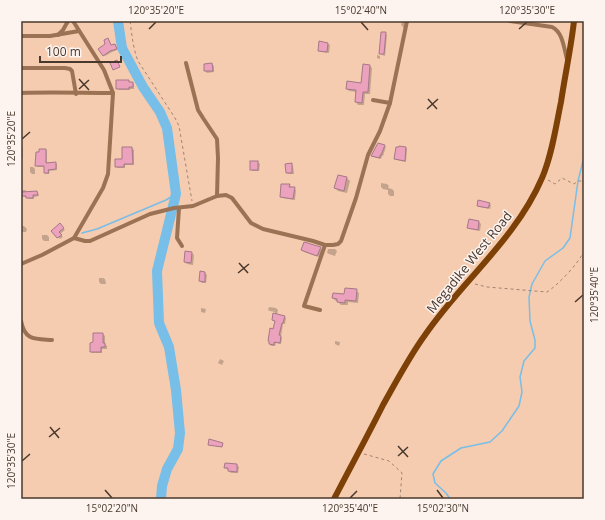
<svg xmlns="http://www.w3.org/2000/svg" width="605" height="520" viewBox="0 0 605 520" font-family="'Open Sans',sans-serif">
  <rect width="100%" height="100%" fill="#f5ccb0"/>
  <g fill="#0003">
    <path d="M402 21H407L404 28 401 25Z"/>
    <path d="M385 33 387 35 385 56 382 55 380 53Z"/>
    <path d="M108 39 112 46 115 45 117 50 112 52 105 56 104 55Z"/>
    <path d="M328 44 330 45 329 53 321 52 319 50Z"/>
    <path d="M377 55 380 56V59L377 58Z"/>
    <path d="M212 64 214 66V72L207 73 205 71Z"/>
    <path d="M370 66 372 68 370 94H365L364 105H358L356 102 357 92 349 91 347 89 362 84Z"/>
    <path d="M129 81 134 84V89H130V90H119L117 88Z"/>
    <path d="M384 146 386 147 383 156H382L381 159 374 157 373 156Z"/>
    <path d="M21 147 23 148V158H21Z"/>
    <path d="M406 147 407 149 406 162 397 160 395 159Z"/>
    <path d="M132 148 134 150V165H125V168H118L116 167 123 160Z"/>
    <path d="M40 150H46L47 151V164L55 163 57 164V170L49 171V174H46L45 173V167H38L36 166 37 153 40 154Z"/>
    <path d="M258 162 260 164 259 171H252L251 169Z"/>
    <path d="M291 164 293 166 294 174H288L286 172Z"/>
    <path d="M30 167H33L35 169V174H32L30 172Z"/>
    <path d="M338 176 347 178 350 181 347 193 338 191 335 188Z"/>
    <path d="M381 183 387 184 389 186 388 188 392 189 394 191V196H390L388 194V190L383 189 381 187Z"/>
    <path d="M289 185 296 190 295 200 283 198 281 197Z"/>
    <path d="M21 190H25L27 192H37L38 193 39 196 34 197V199H29L27 197H25L23 195H21Z"/>
    <path d="M489 204 491 205 490 209 480 207 478 206Z"/>
    <path d="M469 220 479 222 481 224 480 231 470 229 468 227Z"/>
    <path d="M60 225 65 230 60 234 63 237 60 239 52 231Z"/>
    <path d="M21 226H24L27 229 26 232H21Z"/>
    <path d="M42 235H47L49 237V241H44L42 239Z"/>
    <path d="M320 248 322 250 319 257 304 252 302 250Z"/>
    <path d="M328 249H335L337 251 335 256 329 254 327 253Z"/>
    <path d="M192 253 194 255 193 265 187 264 185 262Z"/>
    <path d="M205 273 207 275 206 283H202L200 281Z"/>
    <path d="M99 278H103L105 279 106 284H101L99 282Z"/>
    <path d="M356 290 359 293 358 303 348 302V305H341L338 302V301H336L333 298 345 295Z"/>
    <path d="M269 307 276 308 278 310 277 315 284 317 286 318 285 324H283L281 337 282 338 281 344 276 343 275 346H271L270 344 275 322 273 320 275 312 270 311 268 310Z"/>
    <path d="M201 308 206 309 205 313 201 312Z"/>
    <path d="M103 334 105 336V344L107 346V349H102V353H92L90 351 94 343Z"/>
    <path d="M335 341 340 342 339 346 335 344Z"/>
    <path d="M220 359 224 361 222 365 218 363Z"/>
    <path d="M237 465 239 467 238 473H231L229 471V470L225 468Z"/>
  </g>
  <g fill="none" stroke-linecap="round" stroke-linejoin="round">
    <g stroke="#77bee8" stroke-width="1.5">
      <path d="M82 233 97 229 166 200 176 194"/>
      <path d="M450 499 446 493 435 483 433 474 441 461 461 448 490 442 502 431 519 406 522 392 520 377 524 361 535 348V340L530 321 529 297 532 284 545 261 563 248 570 238 578 181 584 157"/>
    </g>
    <path stroke="#77bee8" stroke-width="10" d="M118 21 122 48 143 87 160 112 167 128 176 194 157 271 159 323 169 347 176 390 180 433 178 449 167 469 162 486 161 499"/>
  </g>
  <g fill="#eca2bd" stroke="#a57888">
    <path d="M381 32H386L384 54H379Z"/>
    <path d="M108 38 111 45 115 44 117 49 110 51 103 56 98 49 105 44 104 40Z"/>
    <path d="M319 41 328 43 327 52 318 51Z"/>
    <path d="M117 60 120 67 113 70 110 63Z"/>
    <path d="M212 63 213 71H204V64Z"/>
    <path d="M363 64 370 65 368 92H363L362 103 355 102 356 90 346 89 347 81 361 83Z"/>
    <path d="M116 80H129V82H133V87H129V89H116Z"/>
    <path d="M378 143 385 145 381 155H380V158L371 156Z"/>
    <path d="M399 146 406 147 405 161 394 159 396 147H399Z"/>
    <path d="M122 147H132L133 164H124V167H115V159H122Z"/>
    <path d="M39 149H46V163L56 162V169L48 170 49 173H44V166H35L36 152H39Z"/>
    <rect x="250" y="161" width="8" height="9"/>
    <path d="M292 163V173H286L285 164Z"/>
    <path d="M338 175 347 177 344 191 334 188Z"/>
    <path d="M281 184H290L289 187H295L293 199 280 197Z"/>
    <path d="M37 191 38 195H33V198H26V196H22V192Z"/>
    <path d="M478 200 490 203 488 208 477 206Z"/>
    <path d="M469 219 479 221 478 230 467 228Z"/>
    <path d="M60 223 64 228 59 232 62 235 57 238 51 231Z"/>
    <path d="M304 242 321 247 317 256 301 250Z"/>
    <path d="M185 251 192 252 191 263 184 262Z"/>
    <path d="M200 271 205 272V282L199 281Z"/>
    <path d="M345 288 357 289 356 301 345 300V303L337 302V299L332 298 333 293 344 294Z"/>
    <path d="M273 313 285 316 283 323H282L279 335 281 336 280 343 274 342V345L269 344V341H268L270 328 273 329 275 321 272 320Z"/>
    <path d="M93 333H103V343H105V347H101V352H90V343L93 342Z"/>
    <path d="M209 439 223 443 222 447 208 445Z"/>
    <path d="M225 463 237 464V472L228 471V468H224Z"/>
  </g>
  <g fill="none" stroke-linecap="round" stroke-linejoin="round">
    <g stroke="#a18471" stroke-width="1" stroke-dasharray="3 3" stroke-linecap="butt">
      <path d="M130 21C132 35 133 48 138 61L175 118 179 126 192 201"/>
      <path d="M548 180 555 184 562 178 574 184 578 181H584"/>
      <path d="M475 284 487 287 547 292C558 285 579 263 584 251"/>
      <path d="M364 454 389 461 402 473 400 499"/>
    </g>
    <g stroke="#9c7254" stroke-width="4">
      <path d="M510 21 552 27C563 32 564 49 567 59"/>
      <path d="M58 35 63 30 68 21"/>
      <path d="M21 36H50L79 31"/>
      <path d="M186 63 198 110 203 118 217 139 218 158 217 196"/>
      <path d="M21 68H65L70 69 72 71 76 94"/>
      <path d="M21 93C52 92 82 93 113 93"/>
      <path d="M390 103 407 21"/>
      <path d="M179 208 177 238 182 246"/>
      <path d="M74 238 85 241H90L150 214 174 208 193 206 217 196 226 195 232 198 251 223 263 229 313 241 325 245H333L338 244 341 241 356 198 368 155 380 131 390 103 373 100"/>
      <path d="M21 264 42 255 74 238 103 188 108 174 113 93 104 70 73 21"/>
      <path d="M320 310 304 306 325 245"/>
      <path d="M21 321C25 341 35 339 52 340"/>
    </g>
    <path stroke="#7d4006" stroke-width="6" d="M334 499C350 468 367 437 383 405 396 382 409 357 425 335 462 281 516 239 542 178 552 155 556 126 561 102 565 75 571 48 574 21"/>
  </g>
  <path fill="none" stroke="#48382d" stroke-width="1.5" d="M361 22 368 30M149 29 156 22M519 29 527 22M79 79 89 90M79 89 89 80M428 99 437 109M427 109 438 99M22 139 30 132M239 263 248 273M238 273 249 264M575 302 583 295M50 427 59 438M49 437 60 428M398 446 408 457M398 456 408 447M22 461 30 454M105 490 112 498M437 490 443 498M350 498 357 491"/>
  <g text-anchor="middle" stroke-width="3" stroke-linejoin="round" paint-order="stroke">
    <g font-size="13" fill="#48382d" stroke="#fdf4ef">
      <text transform="translate(469 262) rotate(-51)" y="5">Megadike West Road</text>
    </g>
  </g>
  <rect width="605" height="520" fill="none" stroke="#fdf4ef" stroke-width="44"/>
  <path d="M40 56v6h81v-6" fill="none" stroke="#48382d" stroke-width="2"/>
  <text x="46" y="56" font-size="12" fill="#48382d" stroke="#fdf4ef" stroke-width="3" paint-order="stroke">100 m</text>
  <rect x="22" y="22" width="561" height="476" fill="none" stroke="#48382d" stroke-width="1.5"/>
  <g font-size="10" text-anchor="middle" fill="#48382d">
    <text x="156" y="14">120°35'20"E</text>
    <text x="361" y="14">15°02'40"N</text>
    <text x="527" y="14">120°35'30"E</text>
    <text transform="translate(11 139) rotate(-90)" y="4">120°35'20"E</text>
    <text transform="translate(594 295) rotate(-90)" y="4">120°35'40"E</text>
    <text transform="translate(11 461) rotate(-90)" y="4">120°35'30"E</text>
    <text x="112" y="512">15°02'20"N</text>
    <text x="350" y="512">120°35'40"E</text>
    <text x="443" y="512">15°02'30"N</text>
  </g>
</svg>
